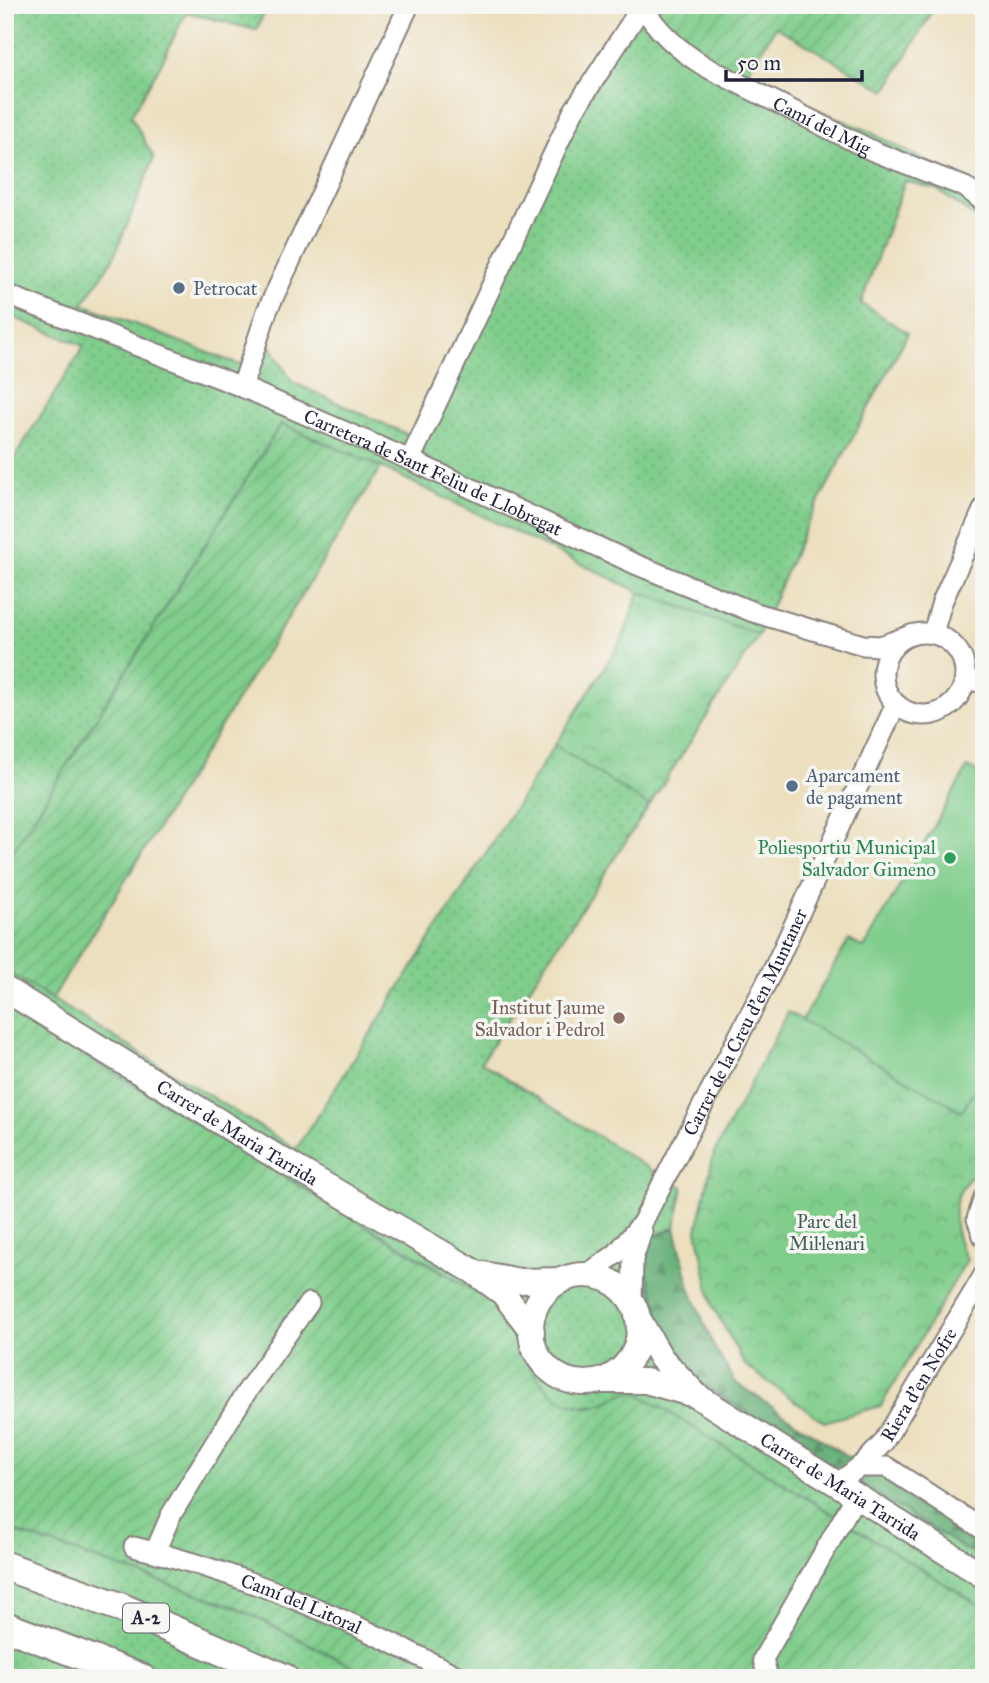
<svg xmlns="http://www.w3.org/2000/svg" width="989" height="1683" viewBox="0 0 989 1683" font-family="'IM FELL Great Primer',serif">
  <defs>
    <pattern id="grass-dots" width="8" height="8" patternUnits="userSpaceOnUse" patternTransform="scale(1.75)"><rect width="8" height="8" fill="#80cd8c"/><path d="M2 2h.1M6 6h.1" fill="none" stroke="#6eb07a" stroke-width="1.8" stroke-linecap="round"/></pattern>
    <pattern id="forest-firs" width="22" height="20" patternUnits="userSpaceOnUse" patternTransform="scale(1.75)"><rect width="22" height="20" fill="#68b078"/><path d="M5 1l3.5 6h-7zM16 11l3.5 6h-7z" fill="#558f64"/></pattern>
    <pattern id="park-crowns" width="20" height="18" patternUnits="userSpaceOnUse" patternTransform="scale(1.75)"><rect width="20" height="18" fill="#80cd8c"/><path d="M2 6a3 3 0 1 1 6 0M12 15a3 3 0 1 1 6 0" fill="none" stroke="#6eb07a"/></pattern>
    <pattern id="garden-furrows" width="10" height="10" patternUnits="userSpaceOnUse" patternTransform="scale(1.75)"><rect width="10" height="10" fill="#80cd8c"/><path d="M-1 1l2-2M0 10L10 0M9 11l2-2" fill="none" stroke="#6eb07a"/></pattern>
  </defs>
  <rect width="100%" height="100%" fill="#f6f6f2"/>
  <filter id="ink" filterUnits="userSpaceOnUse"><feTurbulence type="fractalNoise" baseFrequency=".0143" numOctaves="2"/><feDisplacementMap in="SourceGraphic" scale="14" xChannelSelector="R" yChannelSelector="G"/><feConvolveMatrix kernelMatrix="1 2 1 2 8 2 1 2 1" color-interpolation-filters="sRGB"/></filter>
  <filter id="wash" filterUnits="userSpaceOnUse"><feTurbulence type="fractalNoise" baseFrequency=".00686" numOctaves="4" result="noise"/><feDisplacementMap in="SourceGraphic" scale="28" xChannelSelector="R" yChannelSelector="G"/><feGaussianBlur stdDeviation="1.57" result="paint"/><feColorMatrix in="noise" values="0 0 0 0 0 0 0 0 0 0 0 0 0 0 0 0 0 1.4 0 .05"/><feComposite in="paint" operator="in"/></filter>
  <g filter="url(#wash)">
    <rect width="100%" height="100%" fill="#ecdfbe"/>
    <g fill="url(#grass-dots)" stroke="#517864" stroke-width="2">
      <path d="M5 5H268L256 30 186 12 161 64 131 116 154 158 113 259 83 304 240 365 264 335 292 382 415 438 632 13 631 5H647L743 79 864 129 984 191V224L936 189 905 181 861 303 908 333 805 528 759 635 639 592 381 467 281 424 5 864V473L84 346 5 314Z"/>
      <path d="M555 745 649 806 481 1062 653 1171 683 1187 675 1228 650 1237 646 1269 658 1309 657 1342 681 1371 984 1561V1608L636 1392C623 1396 608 1404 594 1406 542 1413 518 1346 503 1308L5 1007V970L296 1149Z"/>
      <path d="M5 1528 236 1607 376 1678H5Z"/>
    </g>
    <path fill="url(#forest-firs)" stroke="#45695a" stroke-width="2" d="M675 1228 690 1288 713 1345 736 1383 850 1458 984 1540V1561L681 1371 657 1342 658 1309 646 1269 651 1237Z"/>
    <g fill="url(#park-crowns)" stroke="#517864" stroke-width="2">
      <path d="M639 592 759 635 649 806 555 745 623 638Z"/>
      <path d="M788 1012 962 1111 984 1076V1168C946 1188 950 1228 967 1260L881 1406 824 1422 745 1365 712 1305 697 1230 714 1153Z"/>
    </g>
    <g fill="url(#garden-furrows)" stroke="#517864" stroke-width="2">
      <path d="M647 5H936L886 91 776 27 743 79 688 48Z"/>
      <path d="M281 424 381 467 52 999 5 970V864Z"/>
      <path d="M5 1007 503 1309C518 1345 542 1414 595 1406 609 1403 622 1390 636 1392L984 1608V1678H376L236 1607 5 1528Z"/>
    </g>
    <path fill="#80cd8c" stroke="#517864" stroke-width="2" d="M968 767 984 776V1076L962 1111 802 1020 849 940 864 948Z"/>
  </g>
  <g filter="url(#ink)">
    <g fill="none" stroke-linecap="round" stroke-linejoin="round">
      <g stroke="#87807c" stroke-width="23">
        <g id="minor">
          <path id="s1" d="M642 5C657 31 681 52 706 67L873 151 965 187 984 202"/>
          <path id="s2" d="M5 294 242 387 410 460 635 564 753 612 863 645 880 646 903 638"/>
          <path d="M242 387 267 311 409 5"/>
          <path d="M410 460 573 112 642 6"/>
          <circle cx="924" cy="674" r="41"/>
          <path d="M933 633 942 602 984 508"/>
          <path d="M965 679 984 683"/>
          <path d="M984 1198 977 1219 984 1238"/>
          <path id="s3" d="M586 1275 616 1254 642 1223 776 964 896 704"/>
          <path d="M632 1301 633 1259 642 1231"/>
          <path d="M859 1467H887L984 1530"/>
          <path id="s4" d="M837 1484 864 1463 883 1443 984 1275"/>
          <path id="s5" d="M134 1547C248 1574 357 1623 461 1678"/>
          <path d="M155 1552 171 1515 245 1394 309 1303"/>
          <path d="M768 1678 763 1659 856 1496"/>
        </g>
      </g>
      <g stroke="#87807c" stroke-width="28">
        <g id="major">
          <path id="s6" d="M5 989 275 1156 473 1271 503 1293 532 1331"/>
          <path d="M483 1274 520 1281 562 1280"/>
          <circle cx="585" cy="1329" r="54"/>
          <path id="s7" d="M638 1318 661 1358 697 1396 984 1576"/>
          <path d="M604 1381H646L691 1394"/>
        </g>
      </g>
      <g stroke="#87807c" stroke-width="32">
        <g id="highway">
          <path d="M5 1566 120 1607 284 1678"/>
          <path d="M5 1626 141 1678"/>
        </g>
      </g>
      <use href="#minor" stroke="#fff" stroke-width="19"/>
      <use href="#major" stroke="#fff" stroke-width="24"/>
      <use href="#highway" stroke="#fff" stroke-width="28"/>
    </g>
  </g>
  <g fill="#5c6f8a" stroke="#f6f6f2" stroke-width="2.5">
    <circle cx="179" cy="288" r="7"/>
    <circle cx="792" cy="786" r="7"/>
  </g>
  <circle fill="#2e9e5b" stroke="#f6f6f2" stroke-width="2.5" cx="950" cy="858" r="7"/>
  <circle fill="#8d6e63" stroke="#f6f6f2" stroke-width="2.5" cx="619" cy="1018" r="7"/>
  <g text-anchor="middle" stroke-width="7" stroke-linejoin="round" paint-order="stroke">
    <rect fill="#f6f6f2" stroke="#626272" stroke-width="2" x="123" y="1603.5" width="46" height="29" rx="5"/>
    <g font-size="18" font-weight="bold" fill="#22223b">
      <text x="146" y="1624">A-2</text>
    </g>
    <g font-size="19" fill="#22223b" stroke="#f6f6f2">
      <text dy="7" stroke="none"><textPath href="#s1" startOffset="220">Camí del Mig</textPath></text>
      <text dy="7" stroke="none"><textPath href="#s2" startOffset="464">Carretera de Sant Feliu de Llobregat</textPath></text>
      <text dy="7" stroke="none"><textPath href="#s3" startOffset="303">Carrer de la Creu d'en Muntaner</textPath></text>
      <text dy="7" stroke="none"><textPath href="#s6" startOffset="273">Carrer de Maria Tarrida</textPath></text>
      <text dy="7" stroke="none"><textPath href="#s4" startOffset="130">Riera d'en Nofre</textPath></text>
      <text dy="7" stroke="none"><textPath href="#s7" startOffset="268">Carrer de Maria Tarrida</textPath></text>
      <text dy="7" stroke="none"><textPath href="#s5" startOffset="177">Camí del Litoral</textPath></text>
    </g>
    <g font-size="19" fill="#4e5e75" stroke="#f6f6f2" text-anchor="start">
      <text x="193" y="295">Petrocat</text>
      <text x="806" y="782">Aparcament<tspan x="806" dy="22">de pagament</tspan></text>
    </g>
    <g font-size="19" fill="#27864d" stroke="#f6f6f2" text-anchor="end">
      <text x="936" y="854">Poliesportiu Municipal<tspan x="936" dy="22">Salvador Gimeno</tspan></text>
    </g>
    <g font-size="19" fill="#785e54" stroke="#f6f6f2" text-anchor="end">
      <text x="605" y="1014">Institut Jaume<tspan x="605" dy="22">Salvador i Pedrol</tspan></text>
    </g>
    <g font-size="19" fill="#435e57" stroke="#f6f6f2">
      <text x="827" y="1228">Parc del<tspan x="827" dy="22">Mil·lenari</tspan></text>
    </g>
  </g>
  <rect width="989" height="1683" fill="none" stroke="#f6f6f2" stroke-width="28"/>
  <path d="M726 70v10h136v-10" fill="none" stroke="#22223b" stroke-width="3.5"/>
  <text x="737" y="70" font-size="21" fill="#22223b" stroke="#f6f6f2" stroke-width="5" paint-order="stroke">50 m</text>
</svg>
